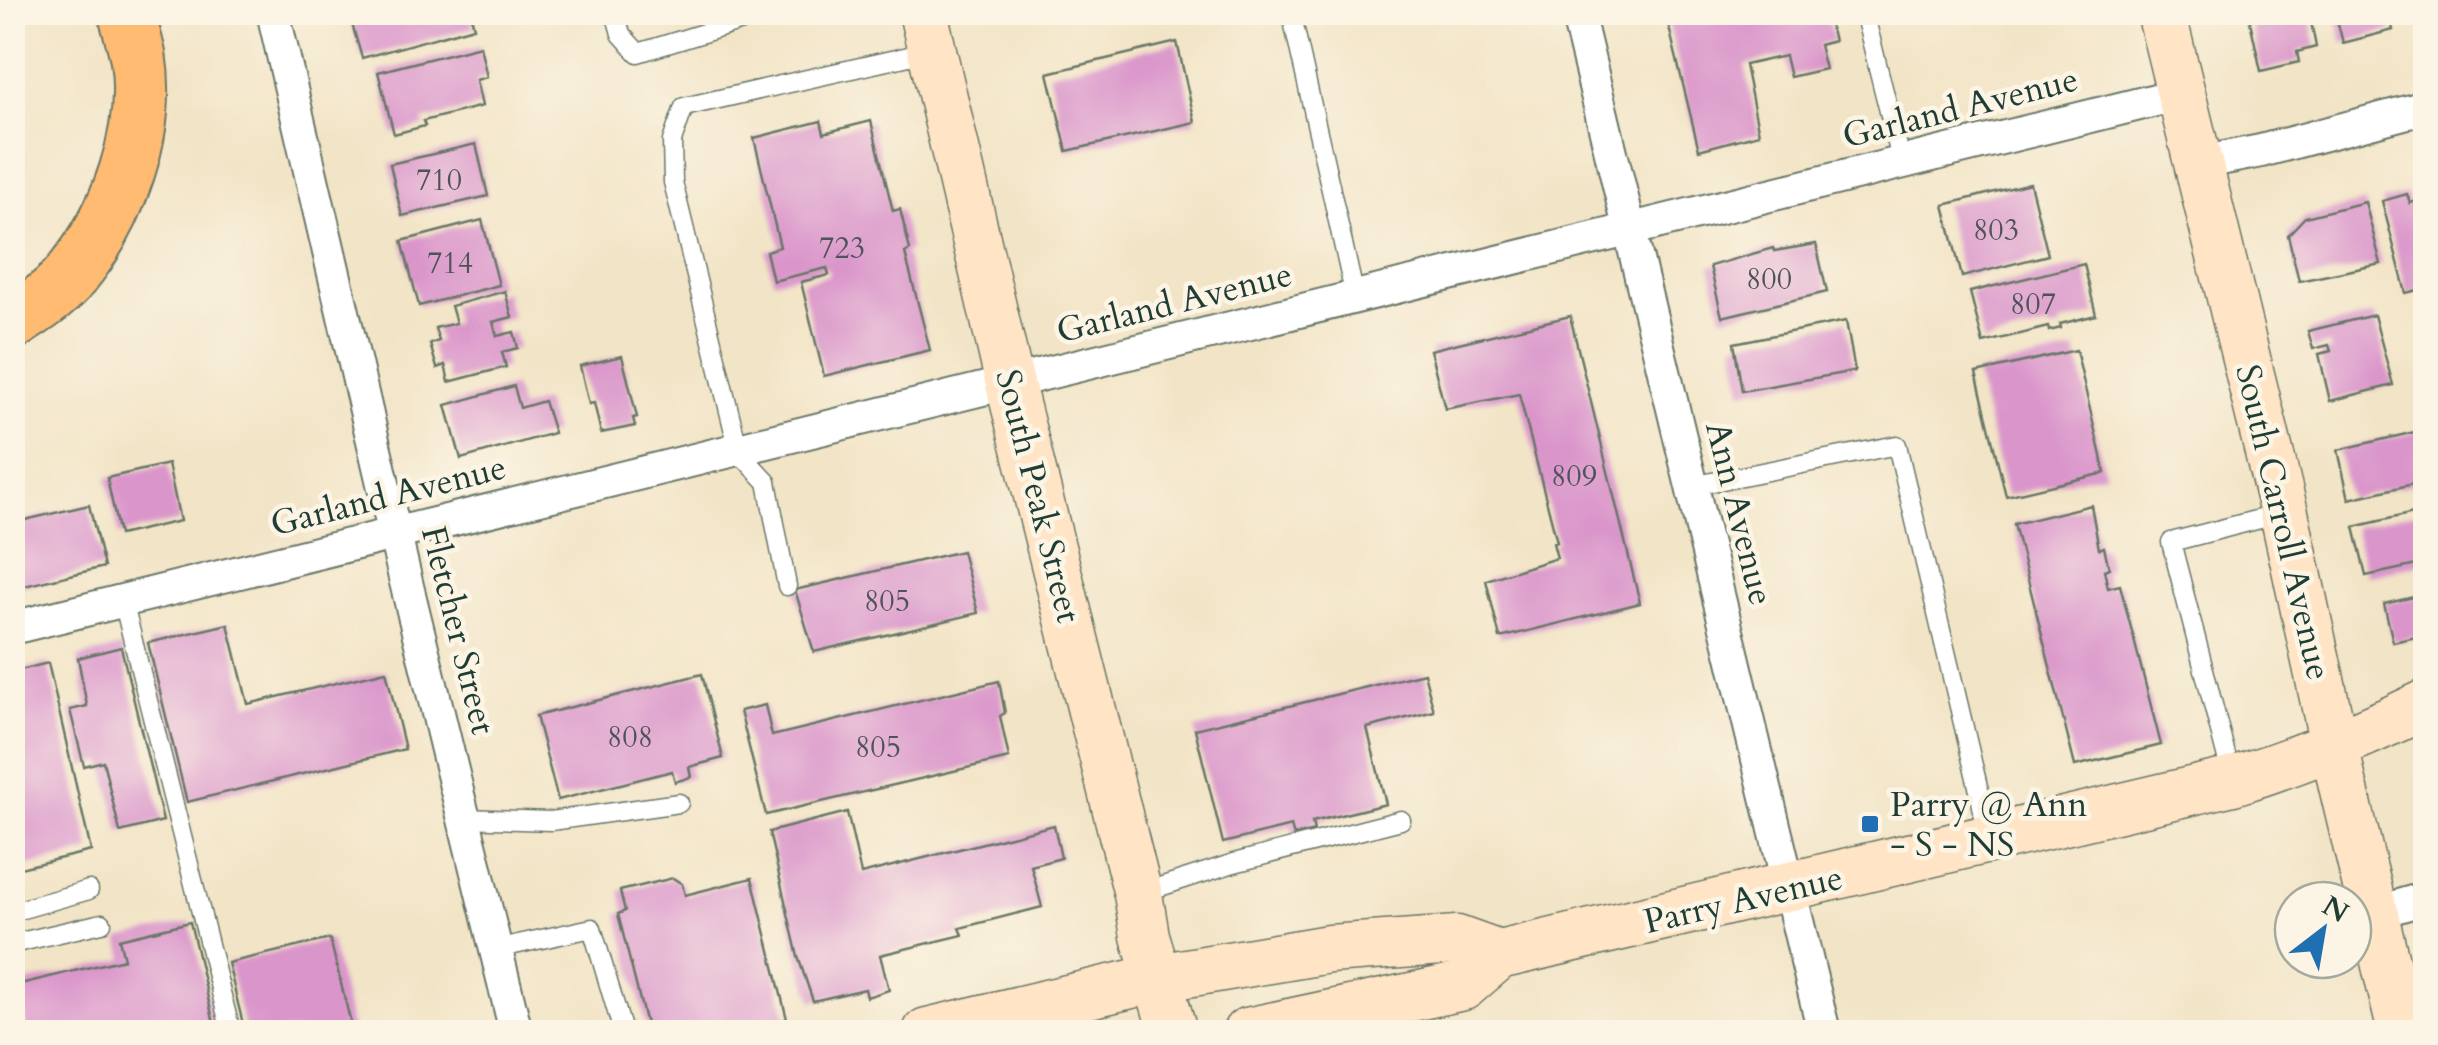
<svg xmlns="http://www.w3.org/2000/svg" width="2438" height="1045" viewBox="0 0 2438 1045" font-family="Cardo,serif">
  <rect width="100%" height="100%" fill="#fcf5e5"/>
  <filter id="ink" filterUnits="userSpaceOnUse"><feTurbulence type="fractalNoise" baseFrequency=".01" numOctaves="2"/><feDisplacementMap in="SourceGraphic" scale="20" xChannelSelector="R" yChannelSelector="G"/><feConvolveMatrix kernelMatrix="1 2 1 2 8 2 1 2 1" color-interpolation-filters="sRGB"/></filter>
  <filter id="wash" filterUnits="userSpaceOnUse"><feTurbulence type="fractalNoise" baseFrequency=".0048" numOctaves="4" result="noise"/><feDisplacementMap in="SourceGraphic" scale="40" xChannelSelector="R" yChannelSelector="G"/><feGaussianBlur stdDeviation="2.25" result="paint"/><feColorMatrix in="noise" values="0 0 0 0 0 0 0 0 0 0 0 0 0 0 0 0 0 1.4 0 .05"/><feComposite in="paint" operator="in"/></filter>
  <g filter="url(#wash)">
    <rect width="100%" height="100%" fill="#f2e4c6"/>
    <g id="blocks">
      <g fill="#da96cb">
        <path d="M354 12H470L474 27 362 58 352 24 357 23Z"/>
        <path d="M1694 12H1826L1834 41 1819 45 1825 69 1790 77 1785 56 1745 65 1759 134 1699 150 1667 19Z"/>
        <path d="M2248 12H2309L2316 47 2297 52 2299 62 2261 71Z"/>
        <path d="M2335 12H2389L2393 30 2343 43Z"/>
        <path d="M1177 42 1195 122 1067 151 1048 73Z"/>
        <path d="M480 46 487 77 476 80 482 106 423 121 425 126 394 134 378 72Z"/>
        <path d="M821 121 824 133 871 121 893 211 900 209 910 250 905 253 930 350 824 376 801 282 829 275 827 268 773 281 766 251 780 247 754 138Z"/>
        <path d="M476 144 488 196 402 216 390 164Z"/>
        <path d="M2030 183 2048 255 1962 277 1944 205Z"/>
        <path d="M2407 194 2410 203 2426 199V288L2406 293 2382 201Z"/>
        <path d="M2365 202 2381 264 2299 281 2288 235 2305 217Z"/>
        <path d="M482 220 499 285 419 306 402 241Z"/>
        <path d="M1816 244 1827 292 1722 317 1710 266 1773 248 1774 251Z"/>
        <path d="M2084 264 2096 315 2060 324 2061 328 2049 331 2048 327 1983 343 1970 292Z"/>
        <path d="M505 291 512 317 493 322 497 336 514 332 518 348 502 352 506 367 449 382 445 365 437 368 430 344 439 341 435 328 456 323 451 306Z"/>
        <path d="M2374 315 2393 385 2330 401 2319 354 2331 351 2329 345 2313 349 2308 331Z"/>
        <path d="M1570 316 1640 603 1500 638 1486 580 1557 558 1553 543 1557 542 1519 394 1445 409 1430 350Z"/>
        <path d="M1846 321 1855 371 1742 391 1734 343Z"/>
        <path d="M2076 350 2105 473 2006 496 1976 373Z"/>
        <path d="M622 356 637 417 633 418 635 426 601 433 594 403 589 404 580 366Z"/>
        <path d="M514 386 520 408 544 401 554 433 461 459 446 405Z"/>
        <path d="M2419 431 2426 447V481L2349 499 2338 450Z"/>
        <path d="M168 464 180 521 119 535 107 478Z"/>
        <path d="M89 505 104 567 12 589V523Z"/>
        <path d="M2091 505 2099 549 2104 547 2109 568 2104 570 2108 588 2120 585 2161 745 2075 766 2014 524Z"/>
        <path d="M2426 510V563L2366 576 2354 527Z"/>
        <path d="M962 551 978 613 814 652 795 590Z"/>
        <path d="M2426 594V635L2393 642 2384 604Z"/>
        <path d="M228 624 248 704 386 671 405 749 187 802 148 643Z"/>
        <path d="M121 647 163 821 120 832 103 761 84 766 70 710 87 706 78 658Z"/>
        <path d="M48 663 91 851 12 870V672Z"/>
        <path d="M1424 673 1434 711 1367 728 1386 804 1312 822 1314 831 1294 836 1291 826 1223 843 1195 729Z"/>
        <path d="M702 674 723 758 689 767 691 777 675 782 672 771 558 800 536 716Z"/>
        <path d="M999 681 1005 713 1000 716 1009 758 766 815 740 711 765 705 772 736Z"/>
        <path d="M847 812 861 874 1054 825 1061 858 1031 866 1042 907 960 928 963 935 880 955 889 990 867 997 865 989 813 1001 798 957 769 832Z"/>
        <path d="M673 878 682 884 685 895 752 878 787 1019 733 1032H648L618 914 625 911 620 891Z"/>
        <path d="M190 922 216 1032H27L16 985 124 959 119 939Z"/>
        <path d="M330 939 353 1032H245L228 963Z"/>
      </g>
    </g>
  </g>
  <g filter="url(#ink)">
    <use href="#blocks" fill-opacity="0" stroke="#697767" stroke-width="2.5"/>
    <g fill="none" stroke-linecap="round" stroke-linejoin="round">
      <g stroke="#697767" stroke-width="21">
        <g id="lane">
          <path d="M615 12 621 34 638 53 772 12"/>
          <path d="M1291 12 1355 297"/>
          <path d="M1864 12 1902 163"/>
          <path d="M1692 486 1897 445 1980 795 1988 839"/>
          <path d="M787 586 767 482 739 452 673 182 672 141 684 107 931 51"/>
          <path d="M123 601 231 1032"/>
          <path d="M2232 778 2171 542 2283 513"/>
          <path d="M464 818 551 821 679 803"/>
          <path d="M1138 894 1234 863 1401 820"/>
          <path d="M12 912 89 890"/>
          <path d="M12 944 102 923"/>
          <path d="M496 949 592 928 623 1032"/>
        </g>
      </g>
      <g stroke="#697767" stroke-width="36">
        <g id="street">
          <path d="M273 12 406 582 516 1032"/>
          <path d="M1577 12 1824 1032"/>
          <path d="M2199 163 2261 151 2426 107"/>
          <path d="M12 628 2180 94"/>
          <path d="M2374 913 2426 898"/>
        </g>
      </g>
      <g stroke="#697767" stroke-width="51">
        <g id="secondary">
          <path d="M923 12 1010 384 1138 894 1145 936 1173 1032"/>
          <path d="M2161 12 2284 513 2343 786 2402 1032"/>
          <path d="M927 1032 1157 978 1329 949 1457 940 1499 955"/>
          <path d="M1247 1032 1463 986 1499 955 2233 781C2300 760 2363 735 2426 704"/>
        </g>
      </g>
      <g stroke="#697767" stroke-width="59">
        <path id="highway" d="M12 322C34 308 56 294 72 274 118 218 150 130 138 57 135 42 130 27 126 12"/>
      </g>
      <use href="#lane" stroke="#fff" stroke-width="18"/>
      <use href="#street" stroke="#fff" stroke-width="32"/>
      <use href="#secondary" stroke="#ffe4c6" stroke-width="48"/>
      <use href="#highway" stroke="#ffbb71" stroke-width="55"/>
    </g>
  </g>
  <rect fill="#1f6fb2" stroke="#fcf5e5" stroke-width="4" x="1860" y="814" width="20" height="20" rx="5"/>
  <g text-anchor="middle" stroke-width="9" stroke-linejoin="round" paint-order="stroke">
    <g font-size="30" fill="#4e535a">
      <text x="439" y="190">710</text>
      <text x="1996" y="240">803</text>
      <text x="842" y="258">723</text>
      <text x="450" y="273">714</text>
      <text x="1769" y="289">800</text>
      <text x="2033" y="314">807</text>
      <text x="1574" y="486">809</text>
      <text x="887" y="611">805</text>
      <text x="630" y="747">808</text>
      <text x="878" y="757">805</text>
    </g>
    <g font-size="35" fill="#1f3d34" stroke="#fcf5e5">
      <text transform="translate(1960 107) rotate(-14)" y="12">Garland Avenue</text>
      <text transform="translate(1174 302) rotate(-14)" y="12">Garland Avenue</text>
      <text transform="translate(388 495) rotate(-14)" y="12">Garland Avenue</text>
      <text transform="translate(1039 496) rotate(76)" y="12">South Peak Street</text>
      <text transform="translate(1740 513) rotate(76)" y="12">Ann Avenue</text>
      <text transform="translate(2284 522) rotate(77)" y="12">South Carroll Avenue</text>
      <text transform="translate(459 630) rotate(76)" y="12">Fletcher Street</text>
      <text transform="translate(1743 899) rotate(-13)" y="12">Parry Avenue</text>
    </g>
    <g font-size="35" fill="#1f3d34" stroke="#fcf5e5" text-anchor="start">
      <text x="1890" y="816">Parry @ Ann<tspan x="1890" dy="40">- S - NS</tspan></text>
    </g>
  </g>
  <rect width="2438" height="1045" fill="none" stroke="#fcf5e5" stroke-width="50"/>
  <g transform="translate(2323 930) rotate(31)"><circle r="48" fill="#fcf5e5" stroke="#a4ab9e" stroke-width="2.5"/>
  <path d="M0-8L18 38L0 25L-18 38Z" fill="#1f6fb2"/>
  <text y="-15" font-size="28" font-weight="bold" text-anchor="middle" fill="#1f3d34">N</text>
  </g>
</svg>
